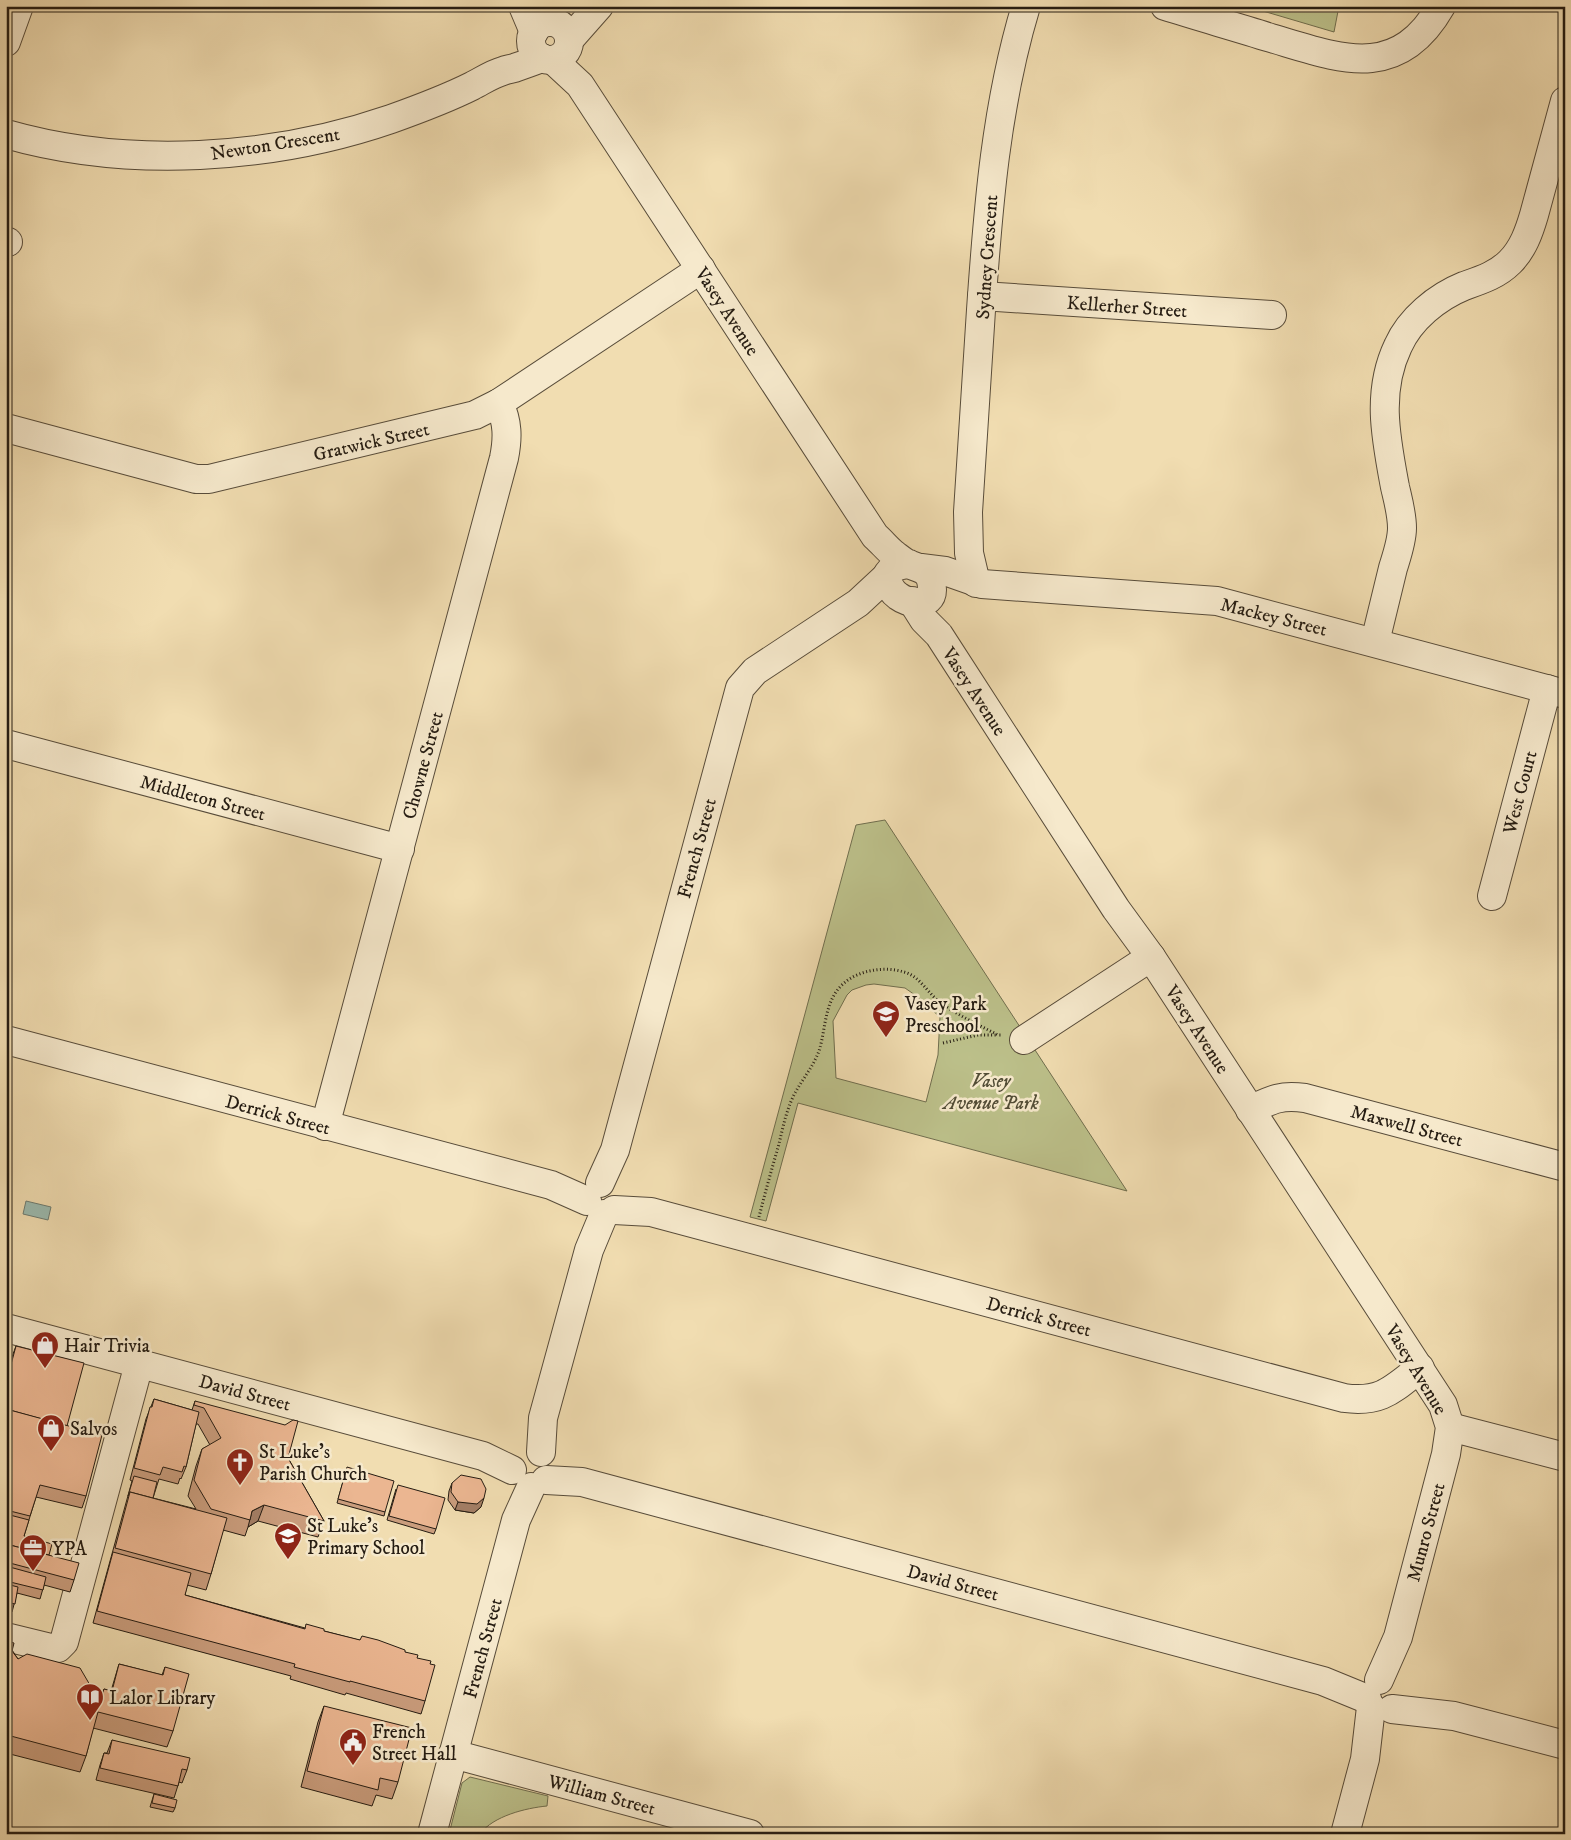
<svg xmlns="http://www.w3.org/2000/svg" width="1571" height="1840" viewBox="0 0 1571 1840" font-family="'IM FELL DW Pica',serif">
  <rect width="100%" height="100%" fill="#f1ddb1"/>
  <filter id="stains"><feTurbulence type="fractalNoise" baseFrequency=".004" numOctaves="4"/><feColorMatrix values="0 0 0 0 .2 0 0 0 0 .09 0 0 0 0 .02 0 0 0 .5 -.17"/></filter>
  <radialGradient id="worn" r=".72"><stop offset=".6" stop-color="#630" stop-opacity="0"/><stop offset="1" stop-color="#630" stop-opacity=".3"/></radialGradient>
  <g fill="#bcc08a" stroke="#706e4e" fill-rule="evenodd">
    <path d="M1246 6H1339L1334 32Z"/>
    <path d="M885 820 1127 1191 798 1103 766 1221 750 1217 856 825ZM874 984 905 988 915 995 940 1017 938 1055 926 1102 836 1078 833 1021 847 995 852 990 866 985Z"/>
    <path d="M470 1777 548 1796 547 1806C526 1808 493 1816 480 1834H449L462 1783Z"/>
  </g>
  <path fill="#9bbbb0" stroke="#6c7b71" d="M26 1201 51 1207 48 1220 23 1214Z"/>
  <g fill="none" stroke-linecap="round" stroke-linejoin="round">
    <g stroke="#584c3a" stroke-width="30">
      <g id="minor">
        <path d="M523 6 534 32"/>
        <path d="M1165 6C1200 17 1236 27 1271 38 1339 58 1397 83 1441 6"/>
        <circle cx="550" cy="41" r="19"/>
        <path d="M569 40 599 6"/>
        <path d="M6 42 19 6"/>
        <path d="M553 60 580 85 875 536C882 542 888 550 895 555 899 558 904 562 908 564 922 569 932 570 932 590 932 607 909 604 898 596 892 592 888 584 886 577 891 567 898 565 909 564"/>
        <path d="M6 134C128 169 272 160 391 119 419 109 446 99 472 86 482 81 492 74 503 71 507 69 513 69 517 67 526 64 534 61 542 58"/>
        <path d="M6 242H8"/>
        <path d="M982 296 1272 315"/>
        <path d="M6 428 196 479H209L475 415 499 403 701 269"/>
        <path d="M921 568 945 571 982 584 1217 601 1565 694"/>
        <path d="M976 583 969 553 968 512C972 444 977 377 981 310 988 208 996 105 1026 6"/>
        <path d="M912 601 924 620 939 635 1116 909 1151 957 1443 1405 1450 1427 1446 1454 1398 1637 1379 1680"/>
        <path d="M1375 642C1381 617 1387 593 1393 568 1397 555 1402 541 1402 528 1402 514 1398 500 1395 487 1386 439 1376 392 1398 346 1410 319 1437 297 1464 286 1481 280 1497 275 1510 262 1523 249 1529 232 1534 215L1565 101"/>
        <path d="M6 744 400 849"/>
        <path d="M1492 896 1547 689"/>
        <path d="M6 1040 551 1185 587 1201"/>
        <path d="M1024 1040 1151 957"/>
        <path d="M1250 1110C1273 1099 1280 1095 1305 1098L1565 1167"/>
        <path d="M325 1126 504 458C508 438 508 422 499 403"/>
        <path d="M600 1183 615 1150 740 688 755 671 858 603 886 577"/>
        <path d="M614 1210 651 1212 1344 1398C1381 1403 1392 1390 1420 1368"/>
        <path d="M6 1328 483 1456 512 1470"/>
        <path d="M1450 1427 1565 1457"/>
        <path d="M541 1452 543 1418 589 1250 604 1214"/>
        <path d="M546 1480 582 1482 1323 1681 1367 1699"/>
        <path d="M6 1637 51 1648H58L64 1642 139 1364"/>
        <path d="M1392 1709 1454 1716 1565 1745"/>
        <path d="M453 1754 750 1834"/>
        <path d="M432 1834 516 1520 531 1487"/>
        <path d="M1345 1834 1365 1759 1371 1707"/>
      </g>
    </g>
    <g stroke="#251c12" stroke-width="3" stroke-dasharray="1 2.5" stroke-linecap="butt">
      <path d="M550 13 558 8 557 6"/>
      <path d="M943 1043 978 1035H997"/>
      <path d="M759 1217C765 1193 772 1168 779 1144 782 1131 785 1117 790 1104 797 1085 812 1070 819 1051 826 1029 824 1001 843 984 858 970 885 966 904 972 920 976 928 994 941 1003 959 1016 979 1025 998 1035H1002"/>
    </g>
    <use href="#minor" stroke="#f6e9cc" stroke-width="28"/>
  </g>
  <g fill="#ca9d7d" stroke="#251c12" fill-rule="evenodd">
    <path d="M16 1346 67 1426 86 1496 82 1508 36 1497 24 1536 49 1555 74 1580 70 1592 44 1585 40 1599 17 1593 12 1612 6 1611V1380L13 1354Z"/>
    <path d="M154 1399 192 1410 195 1401 288 1458 324 1521 318 1537 258 1521 248 1527 245 1536 223 1530 211 1574 206 1590 187 1585 185 1595 305 1628 324 1631 405 1652 417 1658 425 1701 421 1714 346 1693 345 1695 290 1679 291 1676 93 1623 132 1481 130 1480 146 1419ZM196 1424H198L210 1445 202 1449 196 1466 188 1496 196 1509 153 1498 159 1479 178 1484 180 1478 181 1479 186 1467Z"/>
    <path d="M346 1471 385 1512 384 1516 337 1503Z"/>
    <path d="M452 1483 481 1507 474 1513 455 1510 448 1500 449 1491Z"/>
    <path d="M396 1489 436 1529 434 1534 387 1520Z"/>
    <path d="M6 1641 18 1659 101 1698 104 1689 111 1691 119 1664 162 1675 165 1667 173 1731 167 1747 93 1728 86 1756 80 1772 6 1753Z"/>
    <path d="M324 1706 398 1782 392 1799 376 1795 372 1806 301 1787 318 1722Z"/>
    <path d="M112 1740 187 1770 182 1783 179 1782 174 1798 96 1780 100 1765 104 1753H107Z"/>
    <path d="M154 1794 175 1808 173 1812 150 1807Z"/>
  </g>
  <g fill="#a47f66" stroke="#251c12">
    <path d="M484 1498 481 1507 474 1513 455 1510 458 1502Z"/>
    <path d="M264 1505 258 1521 248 1527 252 1511Z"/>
  </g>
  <g fill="#ebb691" stroke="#251c12">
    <path d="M16 1346 84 1363 67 1426 6 1409V1383Z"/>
    <path d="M154 1399 199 1412 186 1467 184 1466 182 1472 163 1467 160 1475 134 1468 150 1407H152Z"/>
    <path d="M195 1401 285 1425 293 1420 298 1421 288 1458 324 1521 264 1505 252 1511 250 1520 211 1509 194 1480 202 1449 221 1438 204 1408 194 1405Z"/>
    <path d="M6 1409 102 1435 86 1496 40 1485 30 1516 6 1510Z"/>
    <path d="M347 1467 394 1481 385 1512 338 1499Z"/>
    <path d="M461 1475 481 1479 486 1489 484 1498 477 1504 458 1502 451 1492 452 1483Z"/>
    <path d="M134 1476 157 1482 153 1498 130 1492 128 1496Z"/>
    <path d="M398 1485 445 1498 436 1529 389 1516Z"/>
    <path d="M130 1492 227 1518 211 1574 115 1548Z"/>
    <path d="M6 1514 29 1520 24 1536 52 1544 49 1555 6 1544Z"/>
    <path d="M6 1544 79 1563 74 1580 6 1562Z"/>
    <path d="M113 1552 191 1573 185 1595 305 1629 306 1624 324 1629V1631L360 1640 362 1636 378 1640 405 1650V1652L418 1655 417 1658 431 1661 430 1664 435 1665 425 1701 350 1681V1682L294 1667 295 1664 97 1611Z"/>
    <path d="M6 1566 46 1577 43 1590 6 1581Z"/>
    <path d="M6 1584 18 1587 15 1604 6 1602Z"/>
    <path d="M6 1641 14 1643 12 1651 18 1659 27 1654 80 1668 97 1697 101 1698 104 1689 112 1691 119 1664 163 1675 165 1667 189 1674 173 1731 98 1712 86 1756 7 1735 6 1737Z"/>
    <path d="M324 1706 412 1728 398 1782 380 1778 378 1790 307 1771Z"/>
    <path d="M112 1740 190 1758 187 1770 182 1769 178 1786 100 1768 104 1753 109 1754Z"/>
    <path d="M154 1794 177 1800 175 1808 152 1803Z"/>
  </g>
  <defs>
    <g id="school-pin" transform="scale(1.4375)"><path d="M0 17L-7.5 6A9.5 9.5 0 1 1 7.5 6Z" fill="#8f2418" stroke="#f6e9cc"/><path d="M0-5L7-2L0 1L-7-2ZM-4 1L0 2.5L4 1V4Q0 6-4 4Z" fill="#fff"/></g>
    <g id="shop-pin" transform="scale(1.4375)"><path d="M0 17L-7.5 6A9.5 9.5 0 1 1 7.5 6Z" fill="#8f2418" stroke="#f6e9cc"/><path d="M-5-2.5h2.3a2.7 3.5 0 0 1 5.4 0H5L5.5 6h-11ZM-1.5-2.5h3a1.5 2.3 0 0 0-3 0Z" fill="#fff"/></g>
    <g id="church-pin" transform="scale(1.4375)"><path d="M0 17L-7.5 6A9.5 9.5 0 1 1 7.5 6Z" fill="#8f2418" stroke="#f6e9cc"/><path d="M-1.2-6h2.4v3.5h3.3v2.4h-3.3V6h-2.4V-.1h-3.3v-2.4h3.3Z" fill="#fff"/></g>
    <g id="office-pin" transform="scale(1.4375)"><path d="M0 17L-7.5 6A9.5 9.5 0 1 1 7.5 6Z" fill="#8f2418" stroke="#f6e9cc"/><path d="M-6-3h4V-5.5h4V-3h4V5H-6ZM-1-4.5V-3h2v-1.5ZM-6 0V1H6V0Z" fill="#fff"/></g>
    <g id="library-pin" transform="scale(1.4375)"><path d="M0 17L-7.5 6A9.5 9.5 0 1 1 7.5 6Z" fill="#8f2418" stroke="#f6e9cc"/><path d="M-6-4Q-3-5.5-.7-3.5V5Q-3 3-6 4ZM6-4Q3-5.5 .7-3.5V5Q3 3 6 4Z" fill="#fff"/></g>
    <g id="civic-pin" transform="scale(1.4375)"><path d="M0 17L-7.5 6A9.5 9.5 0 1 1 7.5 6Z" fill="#8f2418" stroke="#f6e9cc"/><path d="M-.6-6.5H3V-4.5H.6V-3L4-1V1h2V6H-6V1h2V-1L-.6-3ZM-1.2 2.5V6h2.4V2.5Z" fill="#fff"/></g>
  </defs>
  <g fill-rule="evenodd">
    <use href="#school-pin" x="886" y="1014"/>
    <use href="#shop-pin" x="45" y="1345"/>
    <use href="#shop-pin" x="51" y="1428"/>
    <use href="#church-pin" x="240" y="1462"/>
    <use href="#school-pin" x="288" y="1536"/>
    <use href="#office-pin" x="33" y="1548"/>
    <use href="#library-pin" x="90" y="1697"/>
    <use href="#civic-pin" x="353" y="1742"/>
  </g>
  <g text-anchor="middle" stroke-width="5" stroke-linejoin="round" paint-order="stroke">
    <g font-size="19" fill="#251c12" stroke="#f6e9cc">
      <text transform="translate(275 143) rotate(-9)" y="7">Newton Crescent</text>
      <text transform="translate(986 257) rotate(-86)" y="7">Sydney Crescent</text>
      <text transform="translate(1127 306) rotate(4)" y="7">Kellerher Street</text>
      <text transform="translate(728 311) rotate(57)" y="7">Vasey Avenue</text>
      <text transform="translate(371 441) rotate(-13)" y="7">Gratwick Street</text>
      <text transform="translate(1274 616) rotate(14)" y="7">Mackey Street</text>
      <text transform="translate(975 691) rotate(57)" y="7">Vasey Avenue</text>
      <text transform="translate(422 765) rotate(-75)" y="7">Chowne Street</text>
      <text transform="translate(1519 792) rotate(-75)" y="7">West Court</text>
      <text transform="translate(203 797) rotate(15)" y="7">Middleton Street</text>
      <text transform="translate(696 848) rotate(-75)" y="7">French Street</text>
      <text transform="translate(1198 1029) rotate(57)" y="7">Vasey Avenue</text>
      <text transform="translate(278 1114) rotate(15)" y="7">Derrick Street</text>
      <text transform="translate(1407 1125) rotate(15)" y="7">Maxwell Street</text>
      <text transform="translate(1039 1316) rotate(15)" y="7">Derrick Street</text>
      <text transform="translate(1417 1369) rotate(59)" y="7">Vasey Avenue</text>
      <text transform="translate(245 1392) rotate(15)" y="7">David Street</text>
      <text transform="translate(1425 1532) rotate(-75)" y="7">Munro Street</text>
      <text transform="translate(953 1582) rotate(15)" y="7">David Street</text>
      <text transform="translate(482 1648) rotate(-75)" y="7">French Street</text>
      <text transform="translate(602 1794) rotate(15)" y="7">William Street</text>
    </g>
    <g font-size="19" fill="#251c12" stroke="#f6e9cc" text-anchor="start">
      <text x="905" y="1010">Vasey Park<tspan x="905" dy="22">Preschool</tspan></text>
      <text x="64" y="1352">Hair Trivia</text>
      <text x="70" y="1435">Salvos</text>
      <text x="259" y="1458">St Luke's<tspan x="259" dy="22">Parish Church</tspan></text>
      <text x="307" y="1532">St Luke's<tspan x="307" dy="22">Primary School</tspan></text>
      <text x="52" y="1555">YPA</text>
      <text x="109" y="1704">Lalor Library</text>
      <text x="372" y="1738">French<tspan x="372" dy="22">Street Hall</tspan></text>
    </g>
    <g font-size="19" font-style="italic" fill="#524d36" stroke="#f6e9cc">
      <text x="991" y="1087">Vasey<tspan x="991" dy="22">Avenue Park</tspan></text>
    </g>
  </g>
  <rect width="1571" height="1840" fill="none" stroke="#f1ddb1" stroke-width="25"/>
  <rect x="8" y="8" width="1556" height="1825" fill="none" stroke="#251c12" stroke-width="2.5"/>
  <rect x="12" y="12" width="1546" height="1815" fill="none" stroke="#251c12"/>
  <rect width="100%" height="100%" filter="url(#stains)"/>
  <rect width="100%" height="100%" fill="url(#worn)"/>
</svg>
